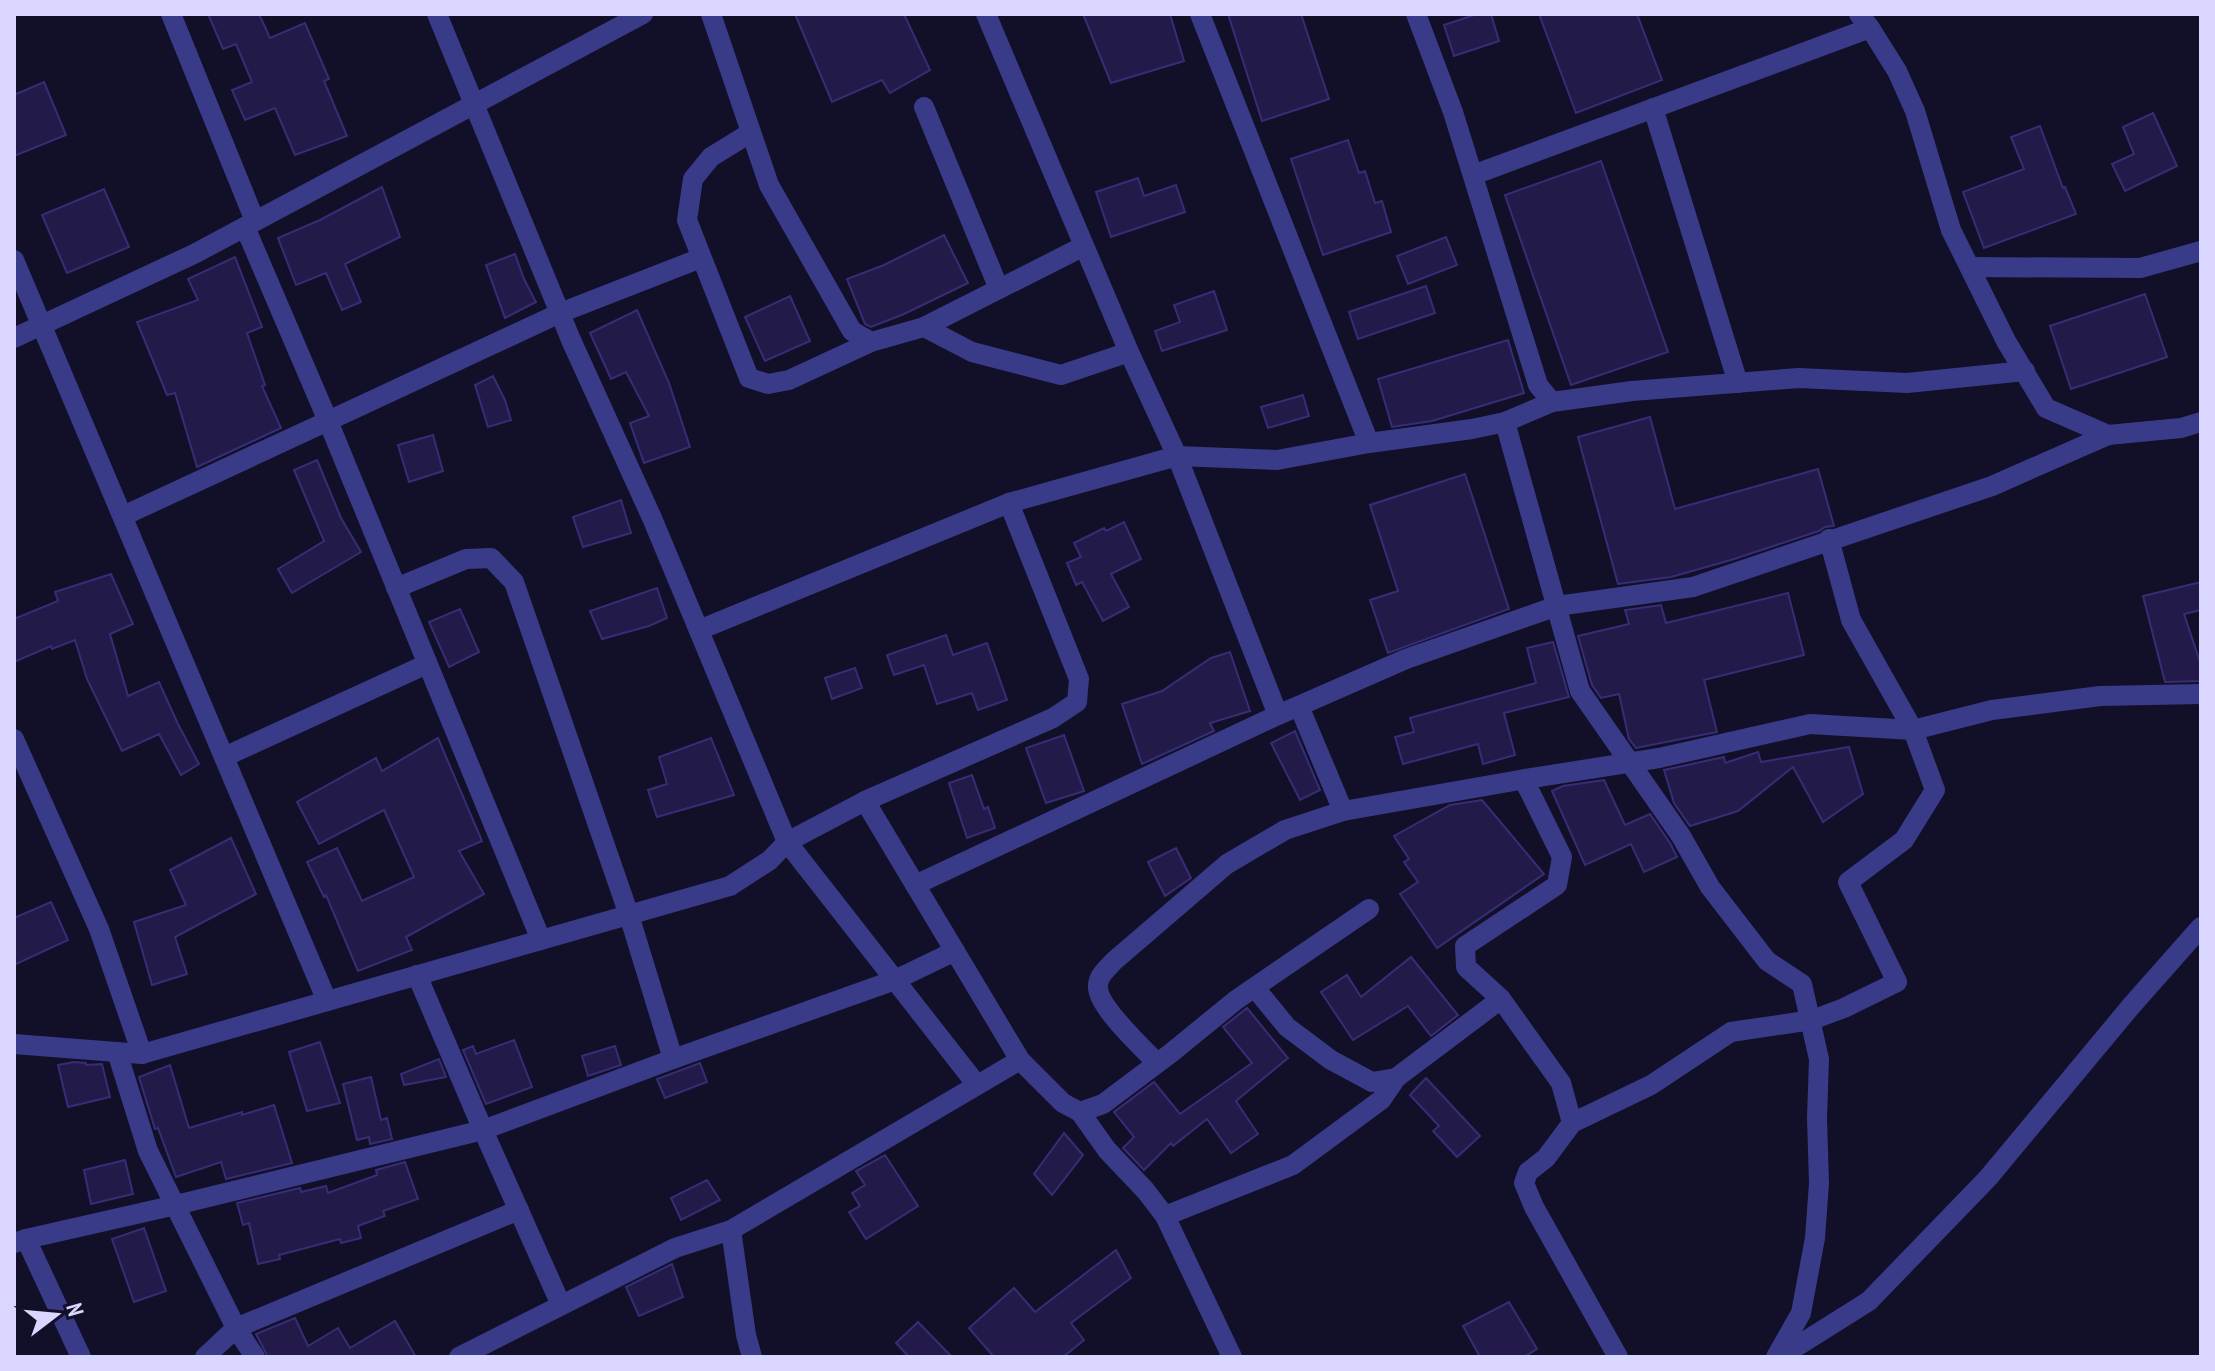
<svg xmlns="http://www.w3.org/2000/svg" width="2215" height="1371" viewBox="0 0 2215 1371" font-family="'PT Sans Narrow',sans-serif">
  <rect width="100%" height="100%" fill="#120f28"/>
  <g fill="#221b49" stroke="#372d76" stroke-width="2">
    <path d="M208 14H259L270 38 305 23 329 79 324 81 347 136 295 155 275 108 245 120 232 90 252 82 236 44 223 49Z"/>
    <path d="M795 14H904L930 70 890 93 882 80 832 102Z"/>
    <path d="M1083 14H1170L1184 61 1111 83Z"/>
    <path d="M1228 14H1301L1329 99 1262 121Z"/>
    <path d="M1477 14H1491L1499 41 1454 56 1444 25Z"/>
    <path d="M1539 14H1637L1662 80 1576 113Z"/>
    <path d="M44 82 66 135 14 156V95Z"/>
    <path d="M2153 113 2177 166 2125 191 2112 164 2134 154 2123 127Z"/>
    <path d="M2040 126 2063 188 2065 187 2076 214 1984 248 1963 192 2024 169 2011 137Z"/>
    <path d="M1348 140 1359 173 1365 171 1375 203 1382 201 1391 232 1323 255 1291 159Z"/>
    <path d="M1601 161 1668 352 1571 385 1505 195Z"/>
    <path d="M1138 178 1144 196 1176 185 1185 212 1111 237 1096 192Z"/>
    <path d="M382 187 400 237 345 264 361 302 342 310 326 273 296 285 278 238 320 220Z"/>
    <path d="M104 189 129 247 67 273 42 215Z"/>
    <path d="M944 235 968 283 904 314 871 327 865 324 847 279 884 265Z"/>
    <path d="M1446 237 1457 265 1408 284 1397 256Z"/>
    <path d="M515 254 524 279 536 302 505 318 486 265Z"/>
    <path d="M235 257 262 327 247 333 265 385 262 386 281 428 197 467 175 393 167 395 137 322 198 300 188 279Z"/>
    <path d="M1426 286 1435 313 1358 339 1349 312Z"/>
    <path d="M1214 291 1227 330 1162 351 1155 331 1180 322 1174 305Z"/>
    <path d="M2145 294 2167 357 2071 389 2050 326Z"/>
    <path d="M790 296 810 341 765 361 745 317Z"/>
    <path d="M637 310 669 383 690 447 644 463 630 423 649 416 626 372 611 379 590 333Z"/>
    <path d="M1508 340 1524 393 1432 421 1392 427 1378 379Z"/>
    <path d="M493 376 505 400 511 420 488 427 475 385Z"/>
    <path d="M1303 395 1309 416 1268 428 1261 407Z"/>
    <path d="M1650 417 1675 509 1818 469 1834 526 1825 527 1819 531 1731 560 1671 577 1618 584 1578 437Z"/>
    <path d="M433 435 443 471 409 482 398 445Z"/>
    <path d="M317 460 341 518 361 552 292 593 278 569 324 541 294 470Z"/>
    <path d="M1465 474 1509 609 1388 653 1370 600 1398 591 1370 505Z"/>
    <path d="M621 500 631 533 583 547 573 517Z"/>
    <path d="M1124 522 1141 559 1111 574 1129 607 1103 621 1082 582 1076 585 1067 563 1081 557 1074 543 1104 528 1106 531Z"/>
    <path d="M111 574 133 624 110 634 128 696 159 682 178 724 199 764 181 775 159 734 122 751 87 679 75 640 52 649 51 646 14 662V619L58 601 55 592Z"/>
    <path d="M2201 582V610L2184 614 2201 665V681L2165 682 2143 596Z"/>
    <path d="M657 588 667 618 649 626 602 639 590 611Z"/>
    <path d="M1788 593 1804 655 1704 680 1717 732 1636 748 1629 739 1619 694 1601 698 1592 685 1578 636 1629 624 1625 610 1661 605 1666 623Z"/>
    <path d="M460 609 479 652 449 667 429 622Z"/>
    <path d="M946 635 953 655 987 643 1007 700 978 710 972 693 937 704 924 665 894 675 887 655Z"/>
    <path d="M1553 642 1569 697 1504 713 1515 755 1483 764 1478 744 1403 764 1395 737 1414 732 1410 718 1536 683 1527 648Z"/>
    <path d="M1230 652 1250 711 1210 723 1214 731 1142 764 1122 704 1162 691 1211 658Z"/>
    <path d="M855 668 862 688 832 699 825 678Z"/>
    <path d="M1295 731 1320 790 1300 800 1271 743Z"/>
    <path d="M1064 735 1084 791 1046 803 1026 748Z"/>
    <path d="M438 738 482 841 459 851 484 894 406 937 412 950 358 971 326 895 324 897 307 862 337 848 362 901 414 877 384 810 319 844 297 802 376 758 382 771Z"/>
    <path d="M711 738 734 795 657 817 648 790 667 784 659 757Z"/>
    <path d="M1849 747 1863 794 1823 822 1793 767 1738 811 1690 826 1674 803 1664 770 1724 757 1725 763 1758 752 1761 762Z"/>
    <path d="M972 775 984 809 988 807 995 828 967 838 949 783Z"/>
    <path d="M1604 780 1625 825 1650 814 1670 843 1677 857 1644 872 1631 844 1585 865 1552 791 1563 786Z"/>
    <path d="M1482 800 1544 874 1437 948 1400 894 1418 882 1404 862 1409 859 1394 836 1450 805Z"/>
    <path d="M231 838 256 894 175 937 187 974 152 985 134 922 186 905 170 870Z"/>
    <path d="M1176 848 1191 878 1165 896 1148 862Z"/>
    <path d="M51 902 68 940 14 965V918Z"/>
    <path d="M1411 957 1458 1015 1431 1036 1408 1006 1353 1040 1321 992 1347 975 1361 997Z"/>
    <path d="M1247 1008 1288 1058 1236 1101 1258 1134 1231 1153 1207 1119 1173 1146 1171 1143 1144 1170 1123 1148 1134 1137 1114 1112 1154 1082 1180 1114 1252 1063 1223 1027Z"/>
    <path d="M514 1040 532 1087 486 1104 463 1050 473 1046 476 1054Z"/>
    <path d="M320 1042 340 1103 307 1111 289 1052Z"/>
    <path d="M615 1046 621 1065 588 1076 582 1056Z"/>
    <path d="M439 1059 446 1077 404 1085 401 1074Z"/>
    <path d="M74 1062 86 1063V1065L102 1064 110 1097 68 1107 58 1065Z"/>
    <path d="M700 1063 707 1082 665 1098 657 1079Z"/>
    <path d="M170 1065 189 1128 242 1112V1115L274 1105 292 1163 226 1179 221 1162 176 1177 158 1128 155 1129 139 1077Z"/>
    <path d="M371 1077 381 1120 387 1118 392 1139 370 1144 369 1137 357 1140 343 1084Z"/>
    <path d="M1426 1078 1480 1136 1457 1157 1433 1131 1439 1126 1410 1095Z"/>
    <path d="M1064 1133 1083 1155 1052 1195 1034 1174Z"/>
    <path d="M885 1155 918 1206 866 1239 849 1212 860 1206 852 1193 865 1185 856 1171Z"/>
    <path d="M125 1160 133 1194 91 1204 84 1170Z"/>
    <path d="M405 1162 418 1199 383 1211 385 1216 358 1226 361 1238 341 1243 340 1239 279 1255 280 1259 258 1264 249 1223 243 1225 237 1203 300 1188 301 1192 326 1186 328 1193 377 1175 376 1170Z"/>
    <path d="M707 1180 720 1200 681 1220 671 1198Z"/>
    <path d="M144 1228 166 1291 134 1302 112 1239Z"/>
    <path d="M1116 1250 1131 1278 1071 1323 1084 1340 1063 1357H994L969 1328 1014 1288 1035 1312Z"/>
    <path d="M672 1264 683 1297 639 1316 626 1287Z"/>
    <path d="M1509 1302 1537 1349 1524 1357H1480L1463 1326Z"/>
    <path d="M295 1318 308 1346 338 1328 350 1348 395 1321 416 1357H268L256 1334Z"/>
    <path d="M918 1322 952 1357H909L896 1343Z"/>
  </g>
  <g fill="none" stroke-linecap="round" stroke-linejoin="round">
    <g stroke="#393b88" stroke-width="20">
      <path d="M171 14 255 221"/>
      <path d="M437 14 571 340 652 518 787 842 977 1085"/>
      <path d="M711 14 769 185 852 331 871 342 924 327 972 352 1061 375 1129 352"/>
      <path d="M986 14 1129 352 1177 456 1278 715"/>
      <path d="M1200 14 1369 443"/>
      <path d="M1416 14 1453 112 1538 385 1552 402 1632 391 1799 378 1907 383 2025 371"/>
      <path d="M1859 14 1870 28 1897 71 1915 111 1951 230 2006 341 2046 408 2108 435 2181 428 2201 422"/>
      <path d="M924 107 999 289"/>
      <path d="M1653 108 1738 383"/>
      <path d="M750 133 711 157 693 179 687 220 749 378 768 384 789 380 871 342"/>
      <path d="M1473 175 1870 28"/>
      <path d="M245 227 328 421 560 313 701 258"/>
      <path d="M14 260 327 1001"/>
      <path d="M1970 267 2140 268 2201 251"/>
      <path d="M924 327 1084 246"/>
      <path d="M14 338 194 254 643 14"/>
      <path d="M1552 402 1505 422 1580 691 1681 836 1710 887 1767 961 1802 984 1819 1059 1817 1118 1819 1183 1815 1238 1801 1313 1776 1357"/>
      <path d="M123 516 328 421 541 940"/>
      <path d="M396 588 466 559 491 558 514 582 629 915 673 1059"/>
      <path d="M699 630 1009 503 1177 456 1277 460 1369 443 1472 429 1505 422"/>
      <path d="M1299 706 1343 811"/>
      <path d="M14 739 99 929 142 1054"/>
      <path d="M224 757 427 664"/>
      <path d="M865 801 1020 1060 1063 1103 1080 1112 1107 1150 1145 1190 1165 1216 1293 1165 1381 1100 1396 1078"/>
      <path d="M915 885 1278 715 1406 659 1557 606 1693 587 1992 486 2108 435"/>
      <path d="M1255 988 1287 1027 1331 1060 1372 1082 1396 1078 1501 999"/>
      <path d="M14 1044 142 1054 730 886 770 860 787 842 865 801 1053 718 1077 702 1079 679 1009 503"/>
      <path d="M117 1052 148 1151 236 1328 255 1357"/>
      <path d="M1157 1063C1143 1048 1099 1008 1098 988 1097 976 1107 969 1114 961L1227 864 1285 830 1343 811 1525 779"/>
      <path d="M1080 1112 1103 1104 1171 1053 1236 1000 1369 909"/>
      <path d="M1572 1123 1561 1083 1501 999 1466 967 1465 946 1557 885 1562 857 1526 784 1525 779 1659 758 1810 724 1913 730 1992 710 2100 696 2201 694"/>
      <path d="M1165 1216 1232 1357"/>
      <path d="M731 1230 746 1335 752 1357"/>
      <path d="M26 1239 81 1357"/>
      <path d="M14 1243 26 1239 176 1205 483 1130 417 975"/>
      <path d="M561 1305 483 1130 673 1059 895 980 955 951"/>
      <path d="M205 1357 236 1328 519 1210"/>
      <path d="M459 1357 675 1248 731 1230 1020 1060"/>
      <path d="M1618 1357 1534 1207 1524 1183 1528 1172 1546 1158 1572 1123 1651 1085 1731 1032 1812 1020 1844 1008 1897 982 1848 882 1904 840 1935 790 1913 730 1851 620 1829 539"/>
      <path d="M1780 1357 1869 1301 1988 1178 2132 1005 2201 927"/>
    </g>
  </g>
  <rect width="2215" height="1371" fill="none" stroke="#d9d6ff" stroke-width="32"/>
  <g transform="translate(56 1315) rotate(74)" stroke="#120f28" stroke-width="6" paint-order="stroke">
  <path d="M0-6L14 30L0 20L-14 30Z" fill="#d9d6ff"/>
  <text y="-12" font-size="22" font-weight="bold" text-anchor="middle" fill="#d9d6ff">N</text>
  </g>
</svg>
